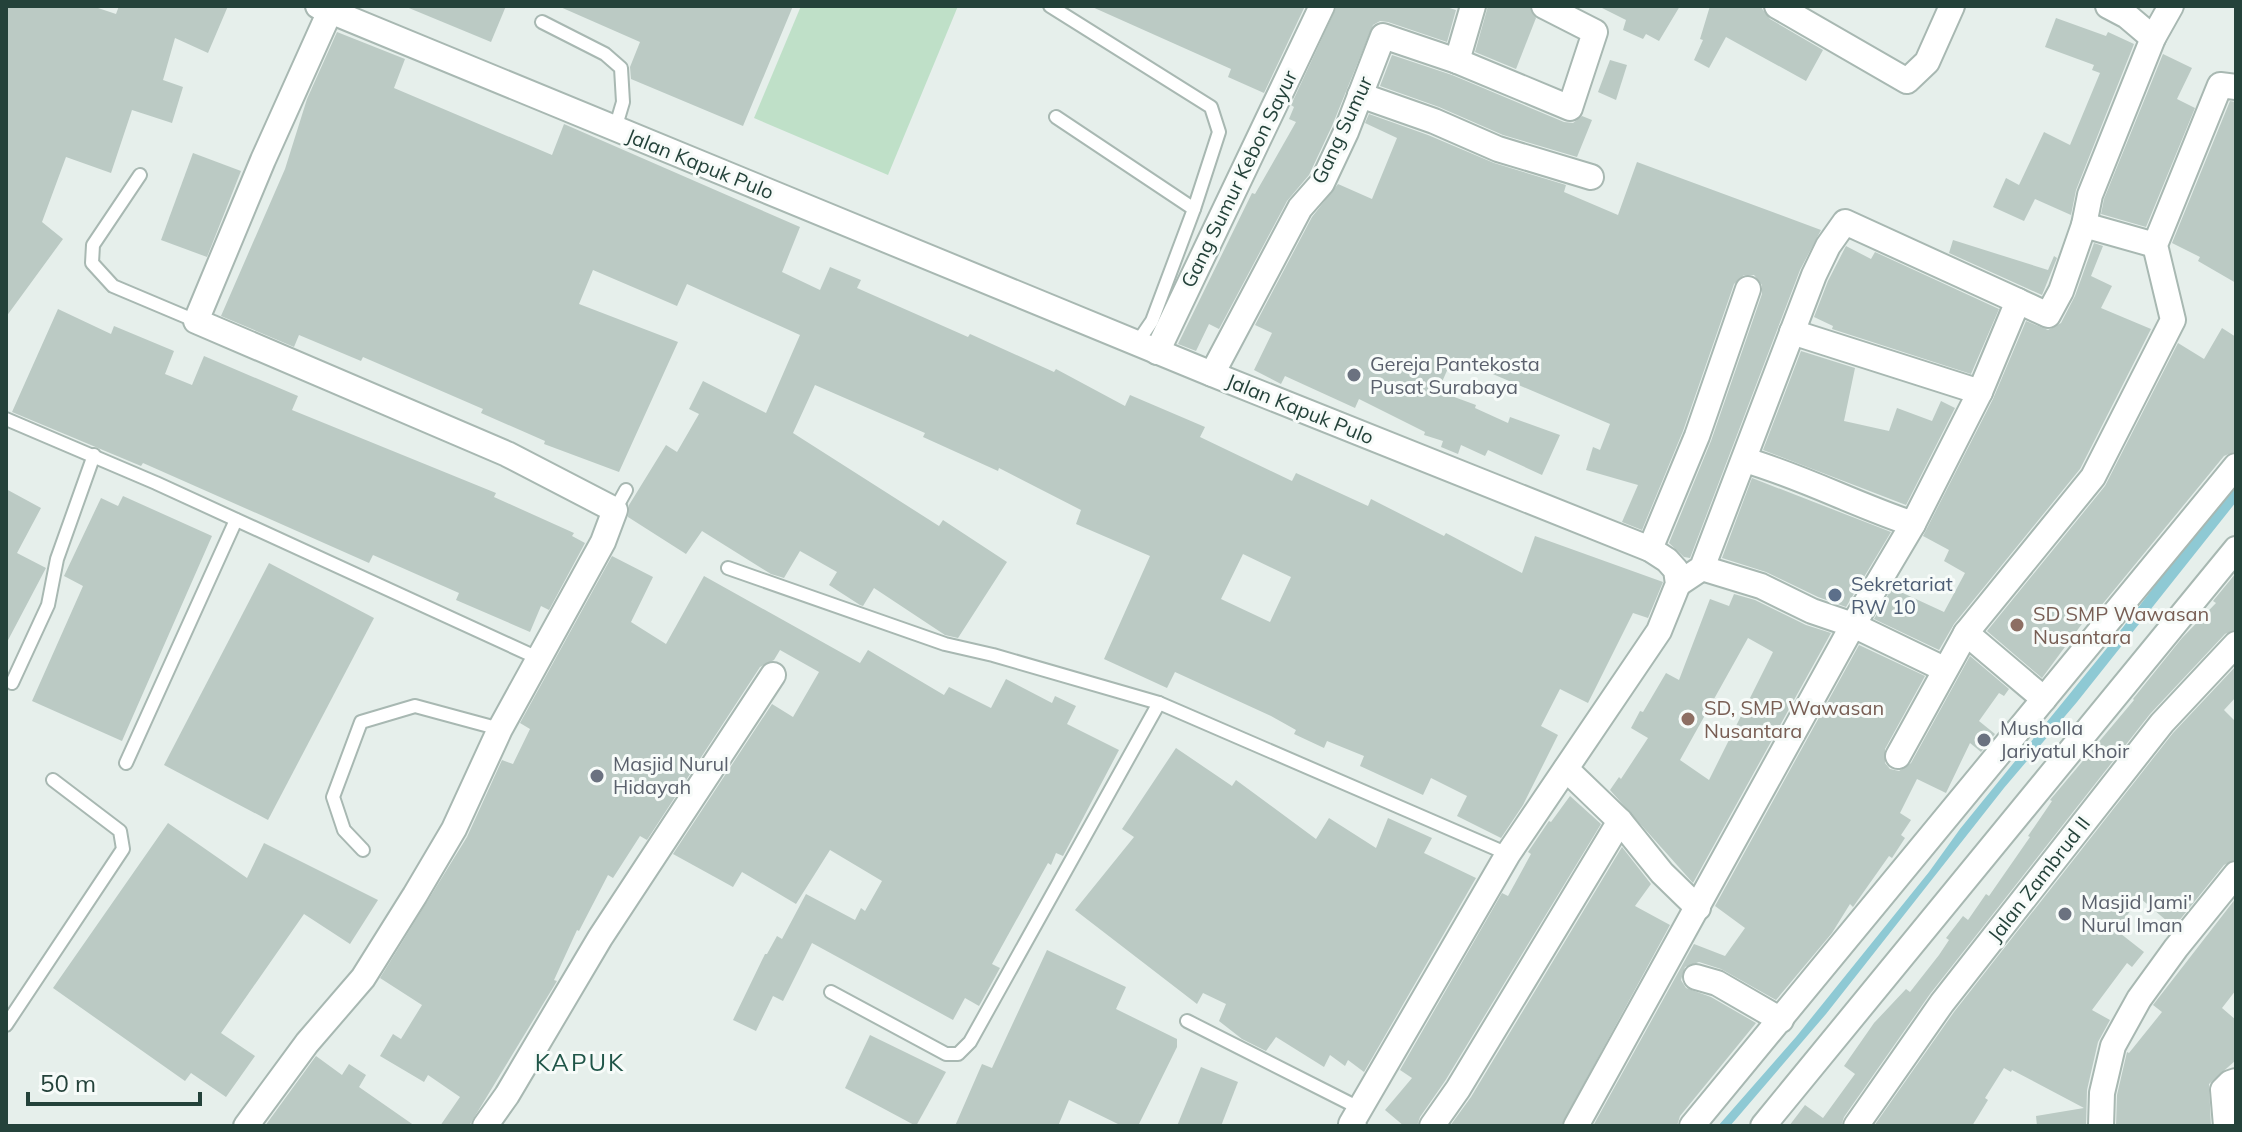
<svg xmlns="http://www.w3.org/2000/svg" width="2242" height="1132" viewBox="0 0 2242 1132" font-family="Mulish,sans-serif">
  <rect width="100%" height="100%" fill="#e6efeb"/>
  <path fill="#bfe0c8" d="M801 6H958L888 175 754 118Z"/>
  <path fill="#8ec9d4" d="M2236 480V502L2077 702 2004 788 1826 1014 1730 1126H1718L1796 1037 1929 872 1960 829 2107 648Z"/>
  <g fill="#bbcac4" fill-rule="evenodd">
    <path d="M6 6H92L116 14 119 6H228L208 53 175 38 163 80 183 87 172 123 132 110 111 173 66 157 42 222 63 239 6 317Z"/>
    <path d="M404 6H506L491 42Z"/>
    <path d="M558 6H793L743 126 631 79 630 67 640 42Z"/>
    <path d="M1090 6H1305L1264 93 1228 77 1231 69Z"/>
    <path d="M1337 6H1443L1456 10 1447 42 1388 22 1380 21 1373 25 1332 126 1309 175 1287 201 1219 329 1209 324 1196 351 1178 344 1252 193 1255 194 1296 122 1289 119 1294 107 1291 105Z"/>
    <path d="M1488 6H1529L1536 18 1516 69 1475 52Z"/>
    <path d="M1598 6H1680L1659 41 1646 34 1643 39 1623 30 1626 20Z"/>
    <path d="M1710 6H1760L1770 19 1823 50 1806 81 1726 37 1709 68 1694 60 1703 40 1700 39Z"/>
    <path d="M2056 18 2106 36 2108 32 2134 44 2076 190 2071 215 2035 199 2024 221 1993 207 2006 178 2019 185 2044 132 2070 145 2100 73 2092 70 2094 65 2045 47Z"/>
    <path d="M337 32 405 59 394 88 552 155 564 124 800 227 782 272 820 290 830 267 861 280 857 288 968 337 970 334 1054 372 1056 369 1125 406 1130 395 1205 427 1200 437 1292 481 1296 473 1368 506 1371 499 1444 536 1446 533 1522 573 1535 536 1663 582 1648 618 1633 613 1588 703 1560 689 1541 726 1558 735 1523 805 1501 838 1457 816 1467 796 1431 778 1423 795 1360 766 1364 756 1327 741 1324 748 1294 734 1296 730 1271 716 1175 672 1167 688 1104 659 1150 556 1076 524 1081 510 999 468 998 471 923 437 925 433 815 385 793 433 939 526 943 520 1007 562 958 638 945 635 874 588 863 606 860 605 829 585 837 572 800 551 784 578 771 574 702 531 686 554 628 517 629 505 666 445 677 452 699 414 689 409 703 381 766 413 800 335 687 284 677 306 593 270 579 304 678 342 619 472 544 444 545 441 481 413 483 409 363 357 361 361 299 335 294 347 221 316 285 169 307 99ZM1243 554 1291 577 1270 622 1221 599Z"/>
    <path d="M2163 54 2192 68 2177 99 2195 108 2146 227 2101 214 2104 199Z"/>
    <path d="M1392 55 1452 75 1564 122 1573 123 1582 116 1592 120 1577 157 1503 135 1439 107 1380 86Z"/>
    <path d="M1610 60 1627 65 1616 100 1598 92Z"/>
    <path d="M2230 101 2236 102V283L2198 261 2200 257 2172 243Z"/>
    <path d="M1369 114 1428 135 1494 163 1566 185 1564 192 1618 215 1637 162 1821 230 1800 270 1690 558 1684 557 1669 543 1711 441 1762 294V285L1754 275H1744L1734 284 1683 431 1642 530 1622 522 1638 485 1586 470 1593 447 1600 450 1610 424 1453 357 1438 391 1476 405 1475 408 1508 423 1510 417 1560 435 1542 475 1488 450 1485 456 1461 445 1458 454 1441 447 1443 441 1424 435 1425 432 1359 399 1355 408 1285 376 1281 384 1254 370 1272 333 1255 325 1312 217 1338 184 1372 199 1397 138 1365 123Z"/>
    <path d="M193 153 241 171 207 257 161 240Z"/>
    <path d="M1953 240 2048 270 2054 256 2057 258 2042 295 1949 253Z"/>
    <path d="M2094 243 2103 246 2091 276 2112 286 2101 308 2151 329 2080 469 1954 624 1939 650 1874 619 1892 588 1944 612 1965 573 1944 561 1949 550 1923 536 1993 399 2026 321 2048 330 2061 323 2075 296Z"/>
    <path d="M1846 246 1871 259 1875 252 1999 309 1971 374 1832 329 1833 326 1814 317 1828 281Z"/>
    <path d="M58 309 111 334 114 326 174 351 165 374 192 385 204 356 298 396 292 410 496 493 494 497 574 533 572 536 585 543 549 610 541 606 530 632 456 600 459 593 373 555 369 563 143 463 141 466 12 412Z"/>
    <path d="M2222 328 2236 337V451L2224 456 2096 612 2093 609 2042 678 1987 631 2105 486 2178 343 2204 359Z"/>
    <path d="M1801 351 1855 368 1844 421 1889 431 1897 408 1932 421 1941 401 1955 408 1906 505 1763 450Z"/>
    <path d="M1752 478 1891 532 1846 607 1818 597 1766 572 1722 558Z"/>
    <path d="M6 489 41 508 17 553 46 568 6 644Z"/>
    <path d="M123 496 212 536 122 741 32 701 83 586 64 576 101 498 118 506Z"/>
    <path d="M612 556 653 577 631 622 666 644 704 576 860 663 868 650 944 695 949 687 991 708 1006 679 1052 703 1055 696 1076 706 1067 724 1119 750 1063 856 1056 853 1051 865 1048 863 992 964 1000 968 979 1006 965 998 953 1020 812 943 783 1001 773 996 756 1031 733 1020 765 954H767L777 936 782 939 806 894 855 920 861 908 865 911 882 881 830 850 796 904 742 872 733 887 673 854 772 704 793 717 819 672 780 650 774 660 760 667 647 840 640 836 613 878 608 875 579 931 577 930 554 980 557 981 469 1126H440L460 1097 428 1075 424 1082 380 1056 393 1034 401 1039 422 1005 380 978 467 837 502 760 513 764 530 729 520 723Z"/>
    <path d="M269 563 374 618 268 820 164 765Z"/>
    <path d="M2236 573V629L2225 634 2150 714 1930 994 1844 1117 1841 1126H1789L1805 1105 1823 1118 1855 1074 1844 1066 1874 1023 1906 989 1910 992 1939 955 1949 940 1946 938 1963 916 1968 920 1986 894 1989 896 2030 837 2028 836 2052 801 2050 800 2134 700 2133 699 2182 638 2216 603 2213 601Z"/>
    <path d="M1734 594 1755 600 1806 625 1831 633 1693 883 1610 790 1619 777 1621 779 1648 738 1631 728 1640 711 1643 712 1666 673 1679 680 1710 599 1729 606ZM1748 638 1773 652 1709 780 1680 760Z"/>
    <path d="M1859 645 1925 676 1885 749V763L1890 769 1899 771 1911 763 1970 656 2009 689 2004 696 1999 693 1979 721 1995 734 1981 752 1970 743 1946 793 1917 779 1900 813 1911 820 1901 835 1905 838 1892 858 1889 856 1853 907 1850 904 1832 933 1776 1000 1721 969 1699 962 1685 967 1681 980 1686 988 1711 997 1756 1023 1680 1116 1677 1126H1593L1694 944 1725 956 1745 928 1715 906Z"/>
    <path d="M2236 666V697L2224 710 2236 722V859L2224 865 2174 927 2140 898 2116 930 2144 952 2132 967 2127 963 2092 1010 2110 1020 2098 1042 2087 1090 2086 1126H2037L2036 1116 2084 1108 2012 1070 2011 1072 2004 1068 1985 1098 1988 1100 1972 1126H1874L1954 1012 2173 733Z"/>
    <path d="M1176 748 1232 786 1236 780 1316 839 1329 818 1376 848 1388 818 1432 838 1424 853 1476 878 1364 1072 1348 1060 1345 1066 1330 1055 1324 1067 1276 1037 1266 1051 1242 1039 1219 1021 1226 1004 1203 993 1197 1004 1075 910 1134 837 1122 829Z"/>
    <path d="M1570 796 1601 824 1445 1081 1420 1117 1417 1126H1404L1385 1110 1412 1078 1400 1070 1502 893 1508 896 1531 854 1528 852 1549 821 1551 822Z"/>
    <path d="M168 823 247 878 264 843 378 900 350 944 304 914 221 1033 255 1056 226 1097 191 1073 185 1081 53 988Z"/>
    <path d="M1622 847 1651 884 1635 906 1670 925 1561 1126H1450L1471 1097Z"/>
    <path d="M2236 898V990L2222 1008 2236 1020V1060L2209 1084 2211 1126H2116L2117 1095 2127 1052 2129 1053 2162 1012 2153 1005Z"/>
    <path d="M1047 950 1126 987 1116 1009 1177 1039V1047L1138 1126H1122L1069 1100 1058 1126H955L982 1064 992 1068Z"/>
    <path d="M870 1035 946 1072 916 1126 845 1088Z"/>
    <path d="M316 1056 342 1075 349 1064 366 1075 359 1087 415 1126H265Z"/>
    <path d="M1201 1067 1238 1082 1221 1126H1177Z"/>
  </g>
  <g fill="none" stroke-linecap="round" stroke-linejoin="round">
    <g stroke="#a8b8b2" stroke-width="16">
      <g id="service">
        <path d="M1050 6 1211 107 1219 132 1194 209"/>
        <path d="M542 22 605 54 621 68 623 102 615 129"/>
        <path d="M1056 117 1194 209 1152 321 1137 343"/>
        <path d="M140 175 93 245 92 263 113 286 196 321"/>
        <path d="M6 419 156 483 540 659"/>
        <path d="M615 510 626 490"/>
        <path d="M728 568 945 644 993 655 1159 703 1508 854"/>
        <path d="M12 683 48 605 57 559 94 455"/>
        <path d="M126 763 236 520"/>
        <path d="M363 850 344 830 333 797 361 722 415 706 500 729"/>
        <path d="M831 992 946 1054H958L970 1042 1159 703"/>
        <path d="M1187 1021 1361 1109"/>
        <path d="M6 1025 123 849 120 831 53 780"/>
      </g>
    </g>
    <g stroke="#a8b8b2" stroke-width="28">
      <g id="minor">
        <path d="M1777 6 1907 81 1927 62 1952 6"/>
        <path d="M2108 6 2127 16 2153 38"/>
        <path d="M1457 61 1473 6"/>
        <path d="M1360 95 1434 121 1498 149 1591 177"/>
        <path d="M2084 225 2155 245"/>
        <path d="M1792 332 1980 392"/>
        <path d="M1157 352 1322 6"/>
        <path d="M1212 374 1300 208 1322 183 1346 132 1383 36 1457 61 1570 108 1595 32 1544 6"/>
        <path d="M1745 460C1803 477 1856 505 1913 524"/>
        <path d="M1650 549 1697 436 1748 289"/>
        <path d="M1702 568 1761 586 1812 611 1853 625 1944 669"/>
        <path d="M1678 584 1702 568 1814 275 1828 246 1845 222 2018 301"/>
        <path d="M1966 633 2044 699"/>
        <path d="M1898 756 1966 633 2093 477 2173 320 2155 245 2220 85 2236 87"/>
        <path d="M1566 769 1620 821 1662 873 1698 908"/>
        <path d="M1696 977 1717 983 1781 1020"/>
        <path d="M246 1126 307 1043 363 978 415 895 454 829 500 729 603 542 615 510 507 454 196 321 263 160 330 11"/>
        <path d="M485 1126 507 1095 600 938 773 675"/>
        <path d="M1432 1126 1458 1089 1620 821"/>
        <path d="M1576 1126 1853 625 1913 524 1980 392 2018 301 2048 315 2061 291 2084 225 2090 195 2153 38 2171 6"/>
        <path d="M1692 1126 2236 466"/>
        <path d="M1763 1126 2236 549"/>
        <path d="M1856 1126 1942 1003 2162 723 2236 644"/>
        <path d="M2101 1126 2102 1093 2113 1046 2139 999 2176 948 2236 874"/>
        <path d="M2226 1126 2223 1090 2230 1083 2236 1081"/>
      </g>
    </g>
    <g stroke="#a8b8b2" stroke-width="28">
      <path id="tertiary" d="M318 6 1212 374 1650 549 1667 560 1676 570 1678 584 1659 631 1508 854 1351 1124 1354 1126"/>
    </g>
    <use href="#service" stroke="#fff" stroke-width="12"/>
    <use href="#minor" stroke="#fff" stroke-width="24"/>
    <use href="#tertiary" stroke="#fff" stroke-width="24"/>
  </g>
  <g fill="#6b7280" stroke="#f7fbf9" stroke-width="3">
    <circle cx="1354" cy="375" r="8"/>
    <circle cx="1984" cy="740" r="8"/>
    <circle cx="597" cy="776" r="8"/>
    <circle cx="2065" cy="914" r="8"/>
  </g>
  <circle fill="#5c6f8a" stroke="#f7fbf9" stroke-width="3" cx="1835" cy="595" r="8"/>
  <g fill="#8d6e63" stroke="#f7fbf9" stroke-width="3">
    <circle cx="2017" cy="625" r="8"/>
    <circle cx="1688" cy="719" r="8"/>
  </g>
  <g text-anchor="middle" stroke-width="6" stroke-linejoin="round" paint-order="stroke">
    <g font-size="20" fill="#24423a" stroke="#f7fbf9">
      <text transform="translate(1342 130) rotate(-65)" y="7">Gang Sumur</text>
      <text transform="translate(700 164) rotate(22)" y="7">Jalan Kapuk Pulo</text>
      <text transform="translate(1239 179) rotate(-64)" y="7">Gang Sumur Kebon Sayur</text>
      <text transform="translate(1300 409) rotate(22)" y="7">Jalan Kapuk Pulo</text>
      <text transform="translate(2039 879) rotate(-52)" y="7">Jalan Zambrud II</text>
    </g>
    <g font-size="20" fill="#5b616d" stroke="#f7fbf9" text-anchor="start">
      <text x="1370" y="371">Gereja Pantekosta<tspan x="1370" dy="23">Pusat Surabaya</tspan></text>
      <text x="2000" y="735">Musholla<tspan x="2000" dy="23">Jariyatul Khoir</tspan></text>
      <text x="613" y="771">Masjid Nurul<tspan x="613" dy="23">Hidayah</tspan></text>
      <text x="2081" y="909">Masjid Jami'<tspan x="2081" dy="23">Nurul Iman</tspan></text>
    </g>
    <g font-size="20" fill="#4e5e75" stroke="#f7fbf9" text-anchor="start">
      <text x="1851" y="591">Sekretariat<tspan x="1851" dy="23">RW 10</tspan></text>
    </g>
    <g font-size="20" fill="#785e54" stroke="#f7fbf9" text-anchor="start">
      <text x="2033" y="621">SD SMP Wawasan<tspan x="2033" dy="23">Nusantara</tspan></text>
      <text x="1704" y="715">SD, SMP Wawasan<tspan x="1704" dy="23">Nusantara</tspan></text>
    </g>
    <g font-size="24" letter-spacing="2" fill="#1f5548" stroke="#f7fbf9">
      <text x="580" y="1071">KAPUK</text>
    </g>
  </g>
  <rect width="2242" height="1132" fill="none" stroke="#24423a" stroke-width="16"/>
  <path d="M28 1092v12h172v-12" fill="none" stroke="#24423a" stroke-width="4"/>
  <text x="40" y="1092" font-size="24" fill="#24423a" stroke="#f7fbf9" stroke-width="6" paint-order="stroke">50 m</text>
</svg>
